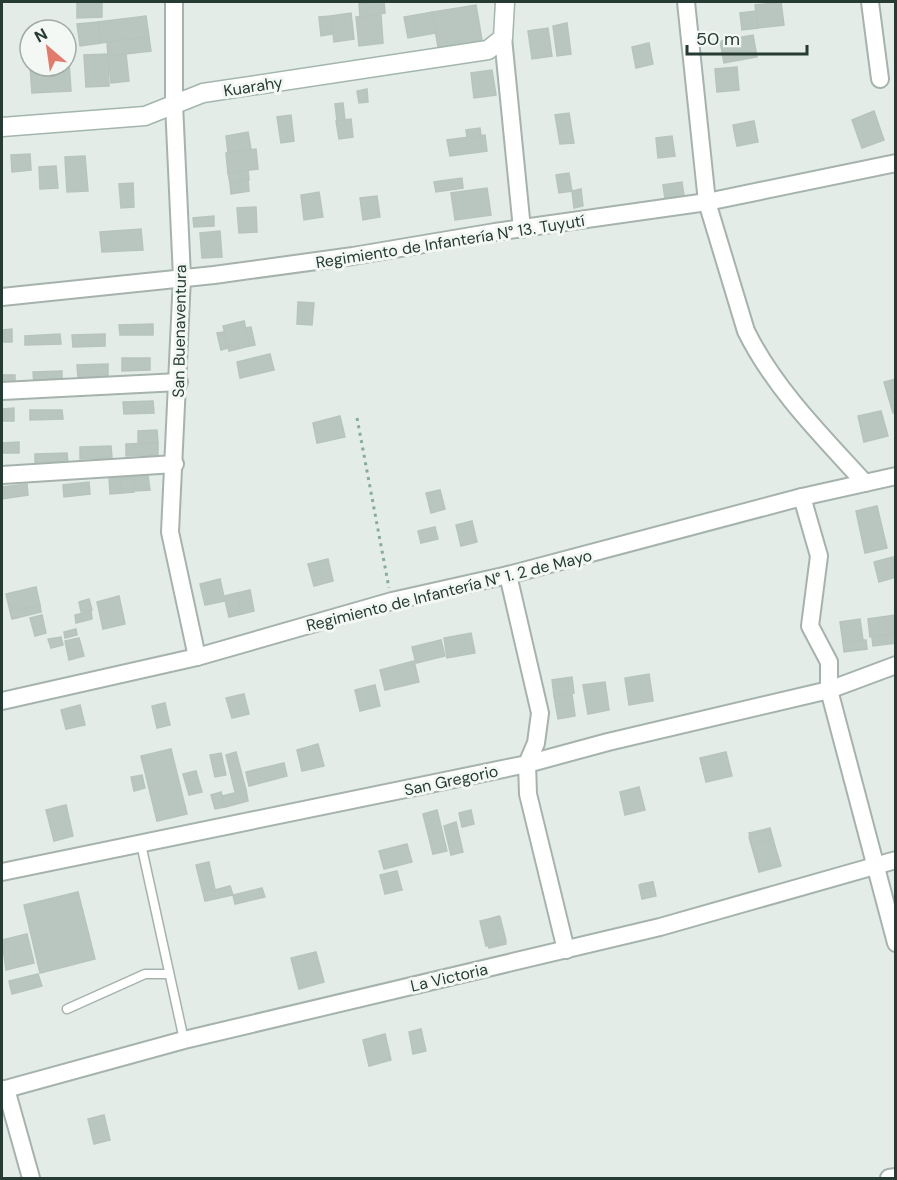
<svg xmlns="http://www.w3.org/2000/svg" width="897" height="1180" viewBox="0 0 897 1180" font-family="'DM Sans',sans-serif">
  <rect width="100%" height="100%" fill="#e3ece7"/>
  <g fill="#b9c6c0" stroke="#b7c4bd" stroke-width="1.5">
    <path d="M77 2H102V17L77 18Z"/>
    <path d="M384 2 385 13 360 17 359 3Z"/>
    <path d="M781 2 784 25 758 28 755 5Z"/>
    <path d="M476 5 482 40 438 47 432 12Z"/>
    <path d="M756 11 758 28 742 30 740 13Z"/>
    <path d="M432 12 436 33 408 38 404 17Z"/>
    <path d="M351 13 354 39 334 42 331 16Z"/>
    <path d="M381 15 383 43 359 46 356 17Z"/>
    <path d="M146 16 149 37 101 43 98 22Z"/>
    <path d="M331 16 333 34 321 36 319 17Z"/>
    <path d="M98 22 101 43 80 46 77 24Z"/>
    <path d="M567 23 571 54 557 56 553 26Z"/>
    <path d="M548 28 552 56 532 59 528 31Z"/>
    <path d="M753 35 757 57 724 63 720 41Z"/>
    <path d="M149 37 151 51 108 56 107 42Z"/>
    <path d="M649 43 653 64 636 68 632 47Z"/>
    <path d="M108 54 109 86 86 87 84 55Z"/>
    <path d="M126 54 129 81 111 83 108 56Z"/>
    <path d="M66 61H69L71 91 32 93 30 66H66Z"/>
    <path d="M737 67 739 90 717 92 715 69Z"/>
    <path d="M492 70 496 95 474 98 471 73Z"/>
    <path d="M367 89 368 102 359 103 357 91Z"/>
    <path d="M343 103 345 120 337 121 335 104Z"/>
    <path d="M874 111 884 140 862 148 852 120Z"/>
    <path d="M569 113 574 143 560 144 555 115Z"/>
    <path d="M291 115 294 141 281 143 277 117Z"/>
    <path d="M351 119 353 137 339 139 336 121Z"/>
    <path d="M754 121 758 142 737 146 733 125Z"/>
    <path d="M480 128 481 135 467 137 466 130Z"/>
    <path d="M248 132 251 149 228 153 226 136Z"/>
    <path d="M485 135 487 151 450 156 447 140Z"/>
    <path d="M672 136 675 156 658 158 656 138Z"/>
    <path d="M256 149 258 169 228 173 226 153Z"/>
    <path d="M30 154 31 170 12 172 11 155Z"/>
    <path d="M85 156 88 191 67 192 65 157Z"/>
    <path d="M56 166 58 188 40 189 39 167Z"/>
    <path d="M248 170 249 180 230 183 228 173Z"/>
    <path d="M569 173 572 191 559 193 556 175Z"/>
    <path d="M462 178 463 188 436 192 434 182Z"/>
    <path d="M248 180 249 191 231 194 230 183Z"/>
    <path d="M682 182 684 196 665 199 663 185Z"/>
    <path d="M133 183 134 207 121 208 119 184Z"/>
    <path d="M487 188 491 215 455 220 451 193Z"/>
    <path d="M581 189 583 206 574 208 572 191Z"/>
    <path d="M319 192 323 217 304 220 301 195Z"/>
    <path d="M377 196 380 217 363 220 360 198Z"/>
    <path d="M256 207 257 232 239 233 237 208Z"/>
    <path d="M214 216V226L194 227 193 218Z"/>
    <path d="M141 229 143 250 102 252 100 232Z"/>
    <path d="M220 231 222 257 202 258 200 233Z"/>
    <path d="M298 302 314 303 312 325 297 324Z"/>
    <path d="M244 321 250 346 229 351 223 326Z"/>
    <path d="M153 324V335H120L119 325Z"/>
    <path d="M251 327 255 345 250 346 245 328Z"/>
    <path d="M12 329V342H2V330Z"/>
    <path d="M224 332 228 348 221 350 217 333Z"/>
    <path d="M60 334 61 344 25 345V336Z"/>
    <path d="M105 334V346L73 347 72 335Z"/>
    <path d="M270 354 274 370 240 378 237 362Z"/>
    <path d="M122 358H150V370L122 371Z"/>
    <path d="M108 364V376L78 377 77 365Z"/>
    <path d="M62 371V384L34 385 33 372Z"/>
    <rect x="2" y="375" width="13" height="13"/>
    <path d="M896 379V412L893 413 884 382Z"/>
    <path d="M153 401 154 413 124 414 123 402Z"/>
    <path d="M14 408V421H2V409Z"/>
    <path d="M30 410H62L63 419 30 420Z"/>
    <path d="M881 411 888 436 864 442 858 416Z"/>
    <path d="M340 416 345 437 317 443 313 423Z"/>
    <path d="M157 430 158 443 138 444V431Z"/>
    <path d="M19 442V453H2V443Z"/>
    <path d="M158 443V455L126 456V444Z"/>
    <path d="M111 446 112 458 80 459V447Z"/>
    <path d="M67 453 68 463 35 464V454Z"/>
    <path d="M148 475 150 490 135 491 134 477Z"/>
    <path d="M121 476 122 493 110 494 109 477Z"/>
    <path d="M133 477 134 492 122 493 121 478Z"/>
    <path d="M89 482 90 494 64 497 63 485Z"/>
    <path d="M27 484 28 495 2 499V487Z"/>
    <path d="M440 490 445 509 431 513 426 493Z"/>
    <path d="M877 506 887 548 865 553 856 511Z"/>
    <path d="M472 521 477 542 461 546 456 525Z"/>
    <path d="M435 527 438 539 421 543 418 531Z"/>
    <path d="M893 557 896 577 879 582 874 562Z"/>
    <path d="M328 559 333 581 314 586 308 564Z"/>
    <path d="M220 579 225 601 205 605 200 584Z"/>
    <path d="M36 587 40 605 10 611 6 594Z"/>
    <path d="M250 590 254 611 242 614 237 593Z"/>
    <path d="M237 593 242 614 229 617 224 596Z"/>
    <path d="M119 596 125 624 103 629 97 602Z"/>
    <path d="M89 599 92 610 81 612 79 602Z"/>
    <path d="M40 605 41 612 12 619 10 611Z"/>
    <path d="M91 611 92 619 76 623 75 615Z"/>
    <path d="M42 615 46 633 35 636 30 618Z"/>
    <path d="M895 615 896 633 870 637 868 619Z"/>
    <path d="M860 619 863 640 843 643 840 622Z"/>
    <path d="M76 629 77 635 65 638 64 632Z"/>
    <path d="M471 633 475 653 447 658 444 638Z"/>
    <path d="M896 633V643L873 646 872 637Z"/>
    <path d="M61 637 63 645 51 648 48 639Z"/>
    <path d="M79 638 84 656 69 660 65 641Z"/>
    <path d="M441 640 445 656 416 663 412 647Z"/>
    <path d="M863 640H866L867 649 844 652 843 643Z"/>
    <path d="M414 661 419 682 385 690 380 670Z"/>
    <path d="M649 674 653 701 629 705 625 678Z"/>
    <path d="M572 677 574 693 554 696 552 680Z"/>
    <path d="M605 682 609 710 588 714 583 685Z"/>
    <path d="M375 685 380 706 360 711 355 690Z"/>
    <path d="M244 694 249 714 232 718 226 698Z"/>
    <path d="M572 694 575 716 558 719 554 696Z"/>
    <path d="M165 703 170 725 157 728 152 706Z"/>
    <path d="M80 705 85 725 66 729 61 710Z"/>
    <path d="M318 744 324 766 302 771 297 750Z"/>
    <path d="M171 749 187 814 157 821 141 756Z"/>
    <path d="M236 752 246 790 235 792 226 755Z"/>
    <path d="M726 752 732 776 706 782 700 758Z"/>
    <path d="M221 753 226 775 215 777 210 755Z"/>
    <path d="M284 763 287 776 249 786 246 772Z"/>
    <path d="M196 771 202 792 189 795 183 774Z"/>
    <path d="M142 775 145 788 134 791 131 777Z"/>
    <path d="M639 787 645 810 625 815 620 792Z"/>
    <path d="M246 790 248 801 225 807 222 796Z"/>
    <path d="M221 792 225 807 215 809 211 795Z"/>
    <path d="M66 805 73 836 54 841 46 810Z"/>
    <path d="M437 810 447 851 433 854 423 814Z"/>
    <path d="M471 810 474 824 462 827 459 813Z"/>
    <path d="M456 822 463 852 451 855 444 826Z"/>
    <path d="M770 828 773 839 752 844 749 833Z"/>
    <path d="M770 830 781 866 759 872 749 837Z"/>
    <path d="M773 839 779 865 760 870 753 844Z"/>
    <path d="M407 844 412 862 384 869 379 851Z"/>
    <path d="M209 862 215 890 230 886 233 895 205 901 196 865Z"/>
    <path d="M397 871 402 890 385 894 380 875Z"/>
    <path d="M652 882 655 893 644 896 641 884Z"/>
    <path d="M653 882 656 896 642 899 639 885Z"/>
    <path d="M262 888 265 897 235 904 233 895Z"/>
    <path d="M78 892 95 959 40 973 24 905Z"/>
    <path d="M499 916 506 944 489 948 482 921Z"/>
    <path d="M500 917 506 941 486 946 480 921Z"/>
    <path d="M27 934 34 963 6 970 2 940Z"/>
    <path d="M316 952 324 982 299 989 291 958Z"/>
    <path d="M38 974 42 986 12 994 9 981Z"/>
    <path d="M421 1029 426 1051 413 1054 409 1032Z"/>
    <path d="M385 1034 391 1060 369 1066 363 1040Z"/>
    <path d="M104 1115 110 1140 94 1144 88 1119Z"/>
  </g>
  <g fill="none" stroke-linecap="round" stroke-linejoin="round">
    <g stroke="#a6b3ad" stroke-width="11">
      <g id="lane">
        <path d="M141 844 184 1040"/>
        <path d="M67 1009 145 974H169"/>
      </g>
    </g>
    <g stroke="#a6b3ad" stroke-width="20">
      <g id="street">
        <path d="M174 2V104L182 277 170 532 197 657"/>
        <path d="M686 2 707 202 746 331C774 388 822 436 865 483"/>
        <path d="M870 2 880 79"/>
        <path d="M503 38 522 229"/>
        <path d="M2 297 214 275 353 256 495 232 707 202 896 163"/>
        <path d="M2 391 179 382"/>
        <path d="M2 475 175 464"/>
        <path d="M802 497 819 556 810 626 829 662V690L896 943"/>
        <path d="M508 575 540 713 536 743 527 764 528 794 566 950"/>
        <path d="M2 701 197 657 392 601 508 575 802 497 896 476"/>
        <path d="M2 872 527 764 608 742 829 690 896 665"/>
        <path d="M6 1089 31 1178"/>
        <path d="M2 1090 184 1040 660 927 896 860"/>
        <path d="M889 1178 896 1177"/>
      </g>
    </g>
    <g stroke="#a3b6ae" stroke-width="21">
      <path id="secondary" d="M2 127 145 116 203 93 488 50 503 38 505 2"/>
    </g>
    <path stroke="#87ac9c" stroke-width="3" stroke-dasharray="3 4.5" stroke-linecap="butt" d="M357 418 389 588"/>
    <use href="#lane" stroke="#fff" stroke-width="8"/>
    <use href="#street" stroke="#fff" stroke-width="16"/>
    <use href="#secondary" stroke="#fff" stroke-width="18"/>
  </g>
  <g text-anchor="middle" stroke-width="6" stroke-linejoin="round" paint-order="stroke">
    <g font-size="16" fill="#253b33" stroke="#f4f8f5">
      <text transform="translate(253 86) rotate(-9)" y="6">Kuarahy</text>
      <text transform="translate(450 241) rotate(-9)" y="6">Regimiento de Infantería N° 13. Tuyutí</text>
      <text transform="translate(179 331) rotate(-89)" y="6">San Buenaventura</text>
      <text transform="translate(449 590) rotate(-14)" y="6">Regimiento de Infantería N° 1. 2 de Mayo</text>
      <text transform="translate(451 780) rotate(-12)" y="6">San Gregorio</text>
      <text transform="translate(449 977) rotate(-13)" y="6">La Victoria</text>
    </g>
  </g>
  <rect width="897" height="1180" fill="none" stroke="#253b33" stroke-width="6"/>
  <g transform="translate(48 48) rotate(331)"><circle r="28" fill="#f4f8f5" stroke="#a1aca7" stroke-width="1.5"/>
  <path d="M0-4.5L10 22L0 15L-10 22Z" fill="#e27b6b"/>
  <text y="-9" font-size="16" font-weight="bold" text-anchor="middle" fill="#253b33">N</text>
  </g>
  <path d="M687 45v9h120v-9" fill="none" stroke="#253b33" stroke-width="3"/>
  <text x="696" y="45" font-size="18" fill="#253b33" stroke="#f4f8f5" stroke-width="4.5" paint-order="stroke">50 m</text>
</svg>
